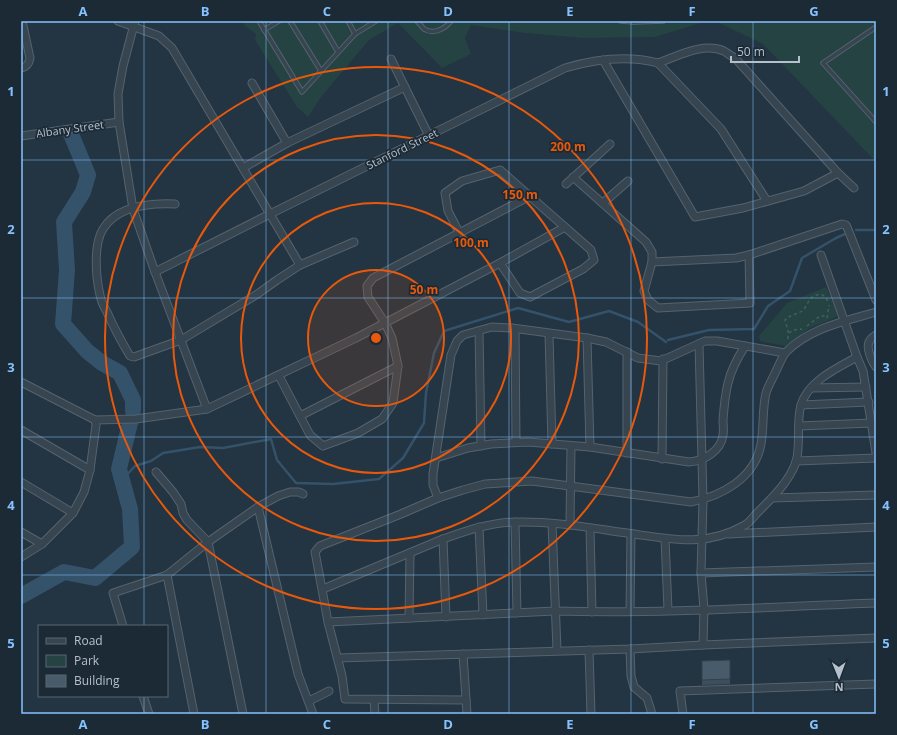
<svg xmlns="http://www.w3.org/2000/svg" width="897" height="735" viewBox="0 0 897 735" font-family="'Open Sans',sans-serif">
  <rect width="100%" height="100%" fill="#233442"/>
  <g fill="#254343">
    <path d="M242 21H707L655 37 583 38 526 33 471 25 465 38 471 54 442 68 398 23 369 40 321 97 308 117 297 107 255 40 256 34 245 26Z"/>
    <path d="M715 21H876V162L763 44Z"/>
    <path d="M826 287 839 316 810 328 785 346 760 341 759 336 787 303Z"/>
  </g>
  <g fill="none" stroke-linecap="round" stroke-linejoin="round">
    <g stroke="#34526a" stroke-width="2.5">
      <path d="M856 230H876"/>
      <path d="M668 340 709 330 754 329 768 306 790 291 802 258 836 238 845 234"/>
      <path d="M122 480 135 466 151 461 163 453 200 447 223 448 271 439 277 460 296 483 333 484 379 479 403 458 424 423 426 393 434 353 444 331 518 308 569 322 609 311 638 322 666 342"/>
    </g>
    <g stroke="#34526a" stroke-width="16">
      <path d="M71 134 88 175 83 192 64 222 67 270 63 324 87 351 102 363 120 373 133 400V411"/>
      <path d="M21 596 64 572 95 578 132 547 130 509 119 469 130 423"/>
    </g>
    <g stroke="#55636f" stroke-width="5.5">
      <g id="lane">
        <path d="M259 21 302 92 355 34 376 21"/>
        <path d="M290 21 321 71"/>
        <path d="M320 21 338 52"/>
        <path d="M348 21 355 34"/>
        <path d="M417 21C419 23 422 27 424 29 433 35 445 29 451 21"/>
        <path d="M621 21 634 22V21"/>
        <path d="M634 22 663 21"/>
        <path d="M876 27 823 63 876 122"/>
        <path d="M264 30 279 21"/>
      </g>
    </g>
    <g stroke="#55636f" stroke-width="9">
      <g id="street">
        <path d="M118 21 159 36 172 48 300 265"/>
        <path d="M135 21 123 66 118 94 119 122 133 209 155 272 207 409"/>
        <path d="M391 59 429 136"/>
        <path d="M603 60 695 217 743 208 804 191 838 173"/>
        <path d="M658 63C678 56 703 42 724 51 727 53 731 56 735 58L838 173 854 188"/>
        <path d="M658 63 721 129 767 201"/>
        <path d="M21 68C27 67 29 64 30 58L22 21"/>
        <path d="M252 83 287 143"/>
        <path d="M21 136 119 122"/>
        <path d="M243 168 287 143 405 87"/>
        <path d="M573 177 646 242 652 252V262L644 291 648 300 658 308 750 303 749 255"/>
        <path d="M566 184 610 144"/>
        <path d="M603 203 628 181"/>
        <path d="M175 204C151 203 117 206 103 229 93 245 96 278 100 295 101 301 104 307 107 312 114 328 121 341 130 356L134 357 181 340 256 295 277 280 300 265 354 242"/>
        <path d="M459 232 448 211 445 193 462 181 500 170 591 250 594 260 583 269 530 297 520 293 500 263"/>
        <path d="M821 255 857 357 863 371 876 453"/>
        <path d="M652 262 736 258 749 255 842 224 846 225 847 227 876 300"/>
        <path d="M155 272 270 214 565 68C596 59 627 55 658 63"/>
        <path d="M515 329 516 442"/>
        <path d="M479 331 481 446"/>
        <path d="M549 334 552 444"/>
        <path d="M876 335C873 337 870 339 869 342 866 348 872 362 876 367"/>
        <path d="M587 338 590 447"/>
        <path d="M699 344 703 500 701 573 704 609 703 645"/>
        <path d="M627 352V453"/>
        <path d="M279 376 310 435 323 446 358 433 382 419 393 403 398 366 392 338 385 323 368 297 367 286 373 278 530 196"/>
        <path d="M21 382 95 420 96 425 90 470 84 492 73 513 42 544 21 557"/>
        <path d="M811 388 866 387"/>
        <path d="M801 405 869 402"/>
        <path d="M300 416 398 366"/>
        <path d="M95 420 136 419 207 409 356 338 500 263 565 227"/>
        <path d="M799 426 872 423"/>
        <path d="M21 430 90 470"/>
        <path d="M436 458 468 448 491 444 528 442 590 447 689 462C704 461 721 451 723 435 724 430 723 425 723 420 724 407 725 395 728 383 731 370 738 357 745 346"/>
        <path d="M662 459 663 359"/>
        <path d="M796 461 876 458"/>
        <path d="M156 472 173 492 181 504 183 513 187 520 208 542 243 714"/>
        <path d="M21 482 73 513"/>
        <path d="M438 498 433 485V474L451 355 457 341 463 335 492 327 512 328 587 338 606 342 638 358 661 361 705 341H717L785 353"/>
        <path d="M772 498 876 495"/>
        <path d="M258 507 298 674 313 714"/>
        <path d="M515 522 517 613"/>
        <path d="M552 524 557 650"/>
        <path d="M570 525 571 446"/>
        <path d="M479 527 483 615"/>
        <path d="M590 528 592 612"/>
        <path d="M21 532 42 544"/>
        <path d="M728 534 876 527"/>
        <path d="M443 539C466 531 491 522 516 522 553 521 591 528 627 533 670 539 705 548 745 525 750 522 754 516 758 512 772 498 789 482 796 462 801 446 796 421 801 405 808 381 837 368 857 357"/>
        <path d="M665 539 668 610"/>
        <path d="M701 573 876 567"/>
        <path d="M167 575 194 714"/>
        <path d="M323 589 443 539 446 617"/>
        <path d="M630 611 631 534"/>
        <path d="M409 618 410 554"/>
        <path d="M328 622 555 611C662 614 769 607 876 603"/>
        <path d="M123 626 113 593 167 575 208 542 258 507 278 496 290 492H299L303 494"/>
        <path d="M630 649 631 676 634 687 647 698 652 714"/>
        <path d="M589 650 591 714"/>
        <path d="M463 654 467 714"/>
        <path d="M338 658 630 649 703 645 876 638"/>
        <path d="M143 696 149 714"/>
        <path d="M374 700 375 714"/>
        <path d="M466 700 345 699 342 676 328 622 316 557 315 552 320 546 401 514 438 498 463 490 485 484 532 481 691 502C722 496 755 478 761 444 764 427 762 410 766 393 768 386 773 378 776 371 779 365 782 357 786 352 810 328 845 321 876 312"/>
        <path d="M309 701 329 691"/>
        <path d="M683 714 680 691 876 684"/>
      </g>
    </g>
    <g stroke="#435f5e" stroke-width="1.5" stroke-dasharray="3 3" stroke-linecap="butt">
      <path d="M827 318 829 305"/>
      <path d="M807 326 820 316H827"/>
      <path d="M789 333 793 330 802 329"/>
      <path d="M788 339V331L785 320C791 314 796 315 802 311 807 307 808 299 814 296 817 294 820 295 823 295L828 301"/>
    </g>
    <use href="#lane" stroke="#374551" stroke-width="3.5"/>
    <use href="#street" stroke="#374551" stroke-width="7"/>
  </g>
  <path fill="#3e4e5c" d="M702 661 730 679V684L702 685Z"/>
  <path fill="#485b6b" stroke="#32404b" d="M730 660V679L702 680V661Z"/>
  <path fill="none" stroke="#85c2ff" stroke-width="1" stroke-opacity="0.55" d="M144 21V626M266 21V714M388 21V714M509 21V714M631 21V714M753 21V714M21 160H876M21 298H876M21 437H876M21 575H876M144 696V714"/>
  <circle cx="376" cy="338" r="68" fill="#e8590c" fill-opacity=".12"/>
  <g fill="none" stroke="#e8590c" stroke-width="2">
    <circle cx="376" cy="338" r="68"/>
    <circle cx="376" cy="338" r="135"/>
    <circle cx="376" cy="338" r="203"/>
    <circle cx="376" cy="338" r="271"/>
  </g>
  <g text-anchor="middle" stroke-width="3.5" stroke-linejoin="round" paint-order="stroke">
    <g font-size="11" fill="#b4c0cc" stroke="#1c2a36">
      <text transform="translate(70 129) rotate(-8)" y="4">Albany Street</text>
      <text transform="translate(402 149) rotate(-26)" y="4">Stanford Street</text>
    </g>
  </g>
  <circle cx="376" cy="338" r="6" fill="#e8590c" stroke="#1c2a36" stroke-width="2"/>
  <g font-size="12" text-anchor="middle" font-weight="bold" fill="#e8590c" stroke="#1c2a36" stroke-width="3.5" stroke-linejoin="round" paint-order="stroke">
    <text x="568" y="151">200 m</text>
    <text x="520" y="199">150 m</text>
    <text x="471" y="247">100 m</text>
    <text x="424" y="294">50 m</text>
  </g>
  <rect width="897" height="735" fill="none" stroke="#1c2a36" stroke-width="44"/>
  <rect x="38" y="625" width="130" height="72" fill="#1c2a36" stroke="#596672"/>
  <rect x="46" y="638" width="20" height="6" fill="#374551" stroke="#596672"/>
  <text x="74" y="645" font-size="12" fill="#b4c0cc">Road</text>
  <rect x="46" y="655" width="20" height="12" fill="#254343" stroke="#596672"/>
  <text x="74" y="665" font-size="12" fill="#b4c0cc">Park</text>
  <rect x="46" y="675" width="20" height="12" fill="#485b6b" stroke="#596672"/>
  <text x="74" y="685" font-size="12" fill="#b4c0cc">Building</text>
  <g transform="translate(839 677) rotate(179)" stroke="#1c2a36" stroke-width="3" paint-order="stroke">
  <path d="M0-3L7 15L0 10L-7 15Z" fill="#b4c0cc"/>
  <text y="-6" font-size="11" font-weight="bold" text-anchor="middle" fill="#b4c0cc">N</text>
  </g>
  <path d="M731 56v6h68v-6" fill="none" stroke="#b4c0cc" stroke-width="2"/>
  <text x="737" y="56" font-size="12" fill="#b4c0cc" stroke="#1c2a36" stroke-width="3" paint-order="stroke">50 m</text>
  <rect x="22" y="22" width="853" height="691" fill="none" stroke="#85c2ff" stroke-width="1.5"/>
  <g font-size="13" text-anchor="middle" font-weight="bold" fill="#85c2ff">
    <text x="83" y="16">A</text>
    <text x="205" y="16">B</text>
    <text x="327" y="16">C</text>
    <text x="448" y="16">D</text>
    <text x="570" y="16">E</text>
    <text x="692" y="16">F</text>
    <text x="814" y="16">G</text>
    <text x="11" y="96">1</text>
    <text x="886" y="96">1</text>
    <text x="11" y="234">2</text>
    <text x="886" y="234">2</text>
    <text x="11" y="372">3</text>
    <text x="886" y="372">3</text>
    <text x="11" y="510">4</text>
    <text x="886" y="510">4</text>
    <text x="11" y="648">5</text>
    <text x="886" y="648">5</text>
    <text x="83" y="729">A</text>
    <text x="205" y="729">B</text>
    <text x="327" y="729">C</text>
    <text x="448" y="729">D</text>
    <text x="570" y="729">E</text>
    <text x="692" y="729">F</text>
    <text x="814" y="729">G</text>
  </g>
</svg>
